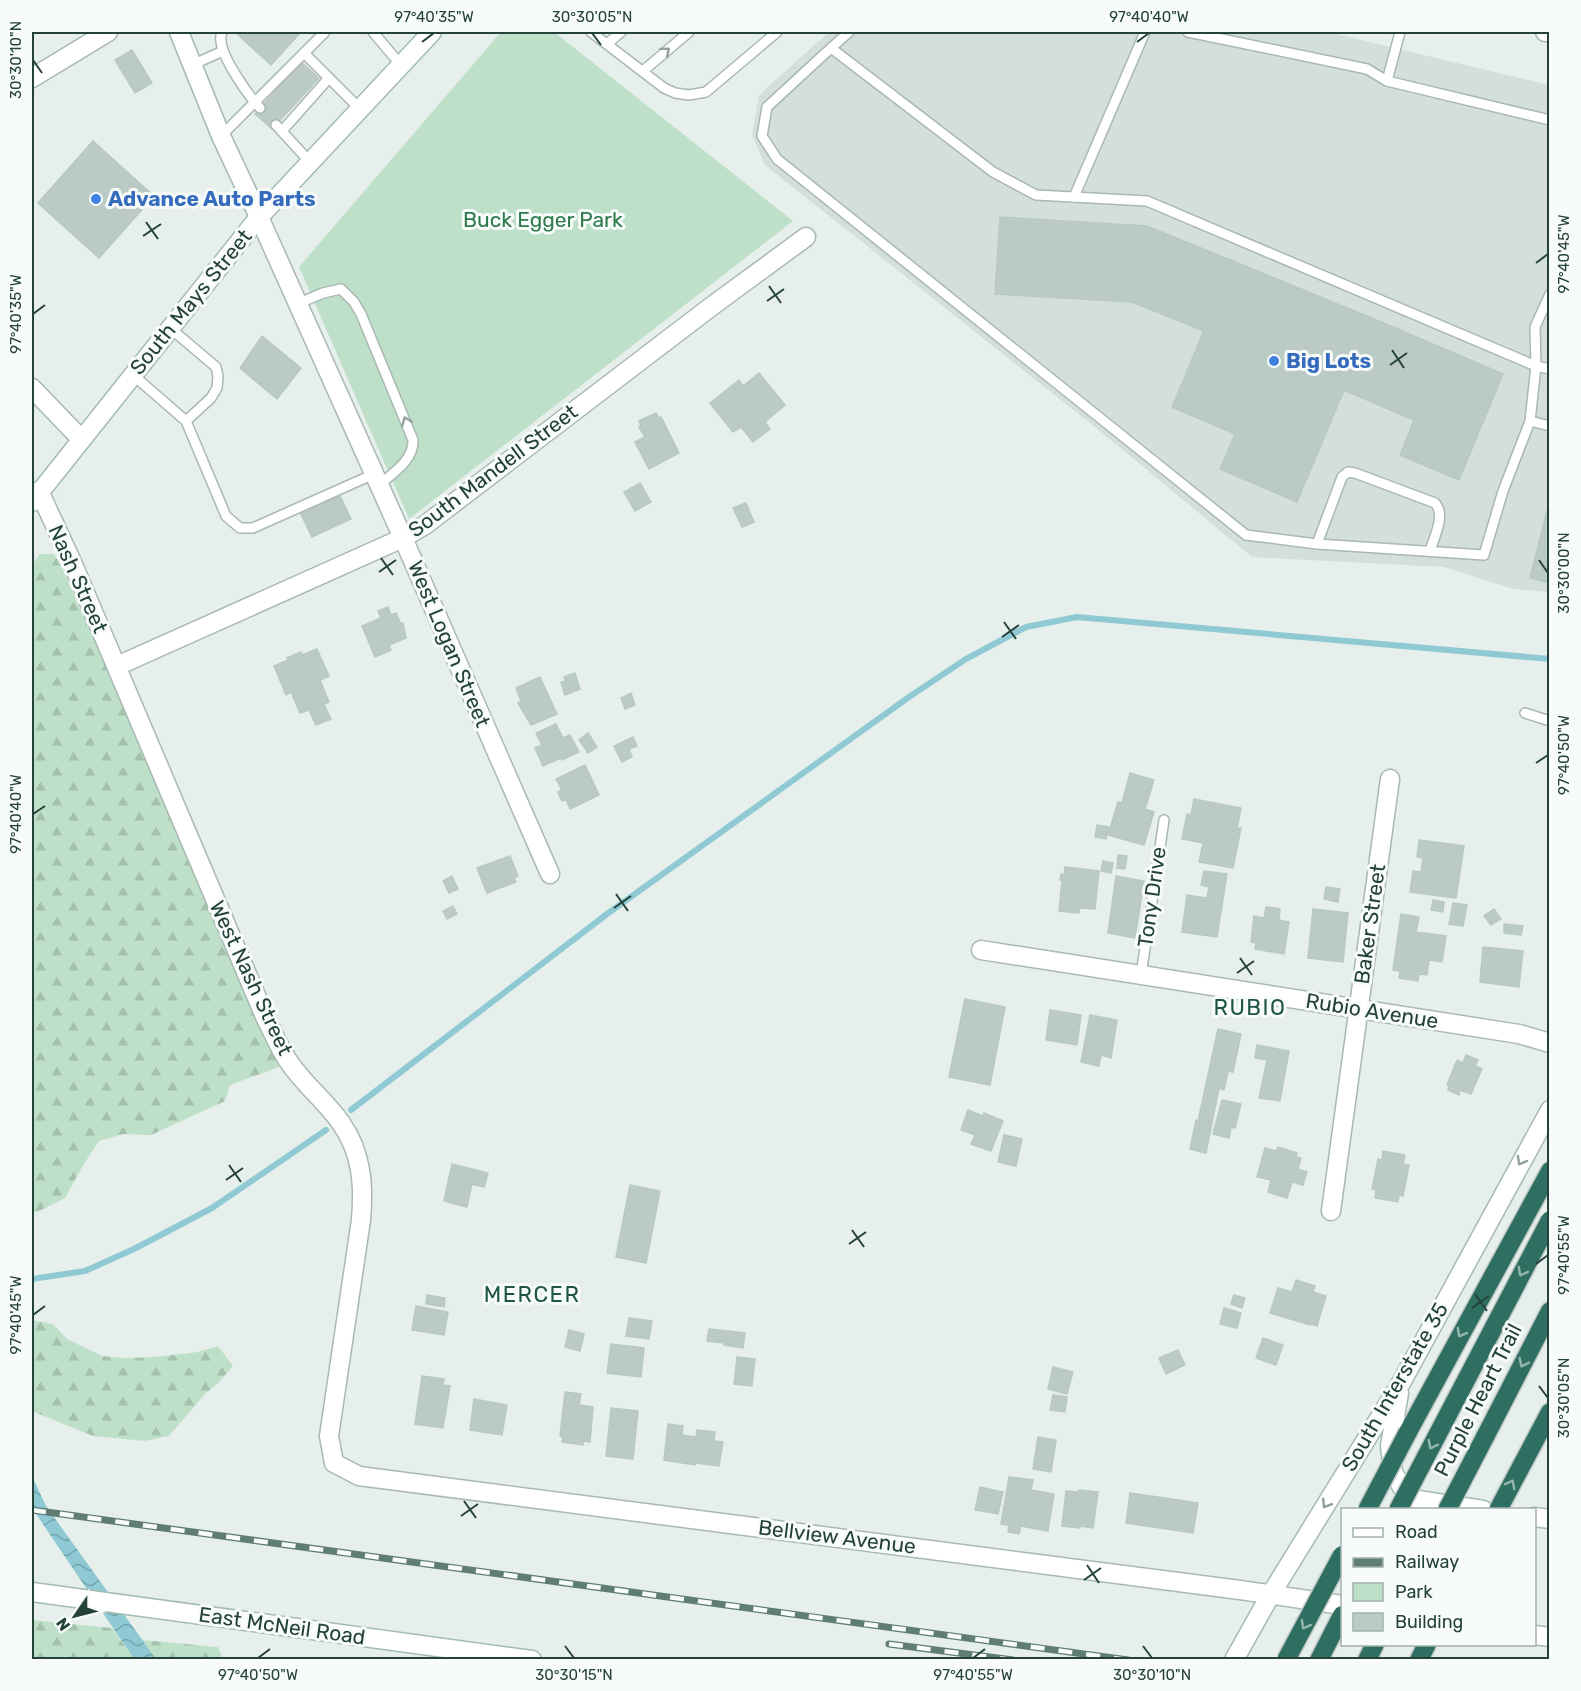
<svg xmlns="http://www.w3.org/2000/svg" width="1581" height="1691" viewBox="0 0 1581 1691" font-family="Rubik,sans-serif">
  <defs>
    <pattern id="forest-firs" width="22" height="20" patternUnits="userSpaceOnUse" patternTransform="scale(1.5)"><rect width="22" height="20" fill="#bfe0c8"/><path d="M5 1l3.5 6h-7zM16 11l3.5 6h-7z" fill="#a4c1ad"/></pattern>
    <pattern id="water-waves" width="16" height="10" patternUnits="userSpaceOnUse" patternTransform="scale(1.5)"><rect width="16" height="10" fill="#8ec9d4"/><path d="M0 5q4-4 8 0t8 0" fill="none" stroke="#74a5ad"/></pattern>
  </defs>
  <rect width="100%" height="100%" fill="#e6efeb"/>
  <path fill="#d4dfda" d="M829 32H1328L1549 85V592L1513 589 1444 567 1252 557 1100 431 765 165 752 135 759 95Z"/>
  <g fill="url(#forest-firs)">
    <path d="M40 554H54L63 570 238 965 279 1067 230 1085 225 1101 151 1135 123 1134 99 1141 82 1167 65 1198 37 1212 32 1211V565Z"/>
    <path d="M32 1320 53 1324 67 1339 102 1356 124 1358 154 1357 198 1352 218 1346 233 1366 219 1382 205 1394 169 1436 145 1441 93 1436 32 1411Z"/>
    <path d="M32 1620 112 1628 134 1659H32Z"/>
    <path d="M142 1640 218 1647 223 1659H156Z"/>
  </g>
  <path fill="#bfe0c8" d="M501 32H554L793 221 409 519 299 267Z"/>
  <path fill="url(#water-waves)" d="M32 1476 46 1506 156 1659H134L32 1508Z"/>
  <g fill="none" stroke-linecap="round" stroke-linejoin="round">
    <g stroke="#8ec9d4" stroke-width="6">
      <path d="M351 1110 607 914 909 697 966 659 1026 627 1077 617 1550 659"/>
      <path d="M32 1279 85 1271 134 1249 212 1208 326 1130"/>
    </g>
  </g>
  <g fill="#bbcac4" stroke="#b8c9c2" stroke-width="1.5">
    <path d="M235 32H301L271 65Z"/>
    <path d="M132 50 152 83 135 93 115 60Z"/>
    <path d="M301 62 319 78 272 129 255 114Z"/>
    <path d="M93 141 154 196 99 258 38 203Z"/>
    <path d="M1000 217 1147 226 1233 261 1204 331 1132 302 995 294Z"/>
    <path d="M1233 261 1374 319 1297 502 1220 469 1235 434 1172 407Z"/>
    <path d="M1374 319 1503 374 1459 480 1400 455 1414 420 1344 390Z"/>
    <path d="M262 336 301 368 277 399 240 368Z"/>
    <path d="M759 373 785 405 765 422 770 429 753 442 741 427 733 432 710 403 739 380 743 386Z"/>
    <path d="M656 413 659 418 661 417 679 453 649 469 635 442 645 437 639 427 641 426 639 421Z"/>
    <path d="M640 483 651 502 635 511 624 492Z"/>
    <path d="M340 496 351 519 312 537 301 514Z"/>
    <path d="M1550 499V583L1530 578Z"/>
    <path d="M746 503 754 522 742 527 733 508Z"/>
    <path d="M388 607 391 615 396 613 401 624 403 623 406 638 389 645 391 650 375 657 362 626 381 618 378 611Z"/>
    <path d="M317 649 329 676 320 680 329 702 324 704 331 719 316 725 309 710 300 713 291 692 286 695 274 666 288 660 287 658 301 652 302 655Z"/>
    <path d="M575 673 580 689 565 695 561 682 566 681 564 677Z"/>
    <path d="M540 677 557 714 531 725 518 703 521 701 516 688Z"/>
    <path d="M631 693 635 705 625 709 621 698Z"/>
    <path d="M556 724 563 738 570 735 579 752 562 760 561 758 543 766 535 748 542 745 536 733Z"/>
    <path d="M588 733 597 747 588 753 579 740Z"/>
    <path d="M633 737 637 746 629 749 632 757 622 762 614 746Z"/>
    <path d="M585 765 599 795 570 809 566 800 562 801 560 797 558 792 562 790 556 779Z"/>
    <path d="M1130 773 1154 780 1145 809 1154 812 1144 845 1108 835 1118 802 1122 803Z"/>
    <path d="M1194 799 1241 808 1237 828H1241L1233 868 1199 862 1203 843 1182 839 1187 814 1191 815Z"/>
    <path d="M1097 825 1109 827 1106 839 1095 837Z"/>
    <path d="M1419 840 1464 846 1456 898 1410 892 1413 871 1421 872 1423 858 1417 857Z"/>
    <path d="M1118 855 1127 856 1125 869 1117 868Z"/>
    <path d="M510 856 518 876 514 878 516 882 487 893 477 868Z"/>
    <path d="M1103 861 1113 863 1111 873 1101 871Z"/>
    <path d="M1065 867 1099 871 1095 909 1079 908V913L1059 911 1062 881 1060 880 1061 874 1064 875Z"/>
    <path d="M1204 871 1227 874 1217 937 1182 932 1187 895 1207 898 1209 887 1201 885Z"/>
    <path d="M452 876 458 889 449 893 443 881Z"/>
    <path d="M1116 876 1144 881 1135 938 1108 933Z"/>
    <path d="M1326 887 1340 889 1338 902 1324 899Z"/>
    <path d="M1433 900 1444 902 1443 912 1431 910Z"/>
    <path d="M1453 903 1467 905 1463 926 1449 924Z"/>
    <path d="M453 906 457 914 447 919 443 911Z"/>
    <path d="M1266 907 1280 909 1279 920 1289 922 1284 954 1255 949 1256 943 1251 942 1254 916 1264 918Z"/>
    <path d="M1313 909 1348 913 1343 962 1308 958Z"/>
    <path d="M1494 909 1501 919 1491 925 1484 916Z"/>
    <path d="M1401 914 1419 917 1416 932 1446 936 1442 962 1429 960 1427 975 1419 974 1418 981 1399 978 1400 971 1393 970Z"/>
    <path d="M1504 924 1523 926 1521 935 1504 933Z"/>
    <path d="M1483 947 1523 951 1519 987 1480 982Z"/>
    <path d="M965 999 1005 1007 990 1085 949 1077Z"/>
    <path d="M1050 1010 1081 1015 1077 1045 1046 1040Z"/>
    <path d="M1090 1015 1117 1020 1111 1058 1101 1055 1099 1066 1081 1062Z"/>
    <path d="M1218 1029 1241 1034 1233 1072 1228 1071 1224 1090 1219 1088 1206 1153 1190 1149 1196 1120 1198 1121Z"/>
    <path d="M1257 1045 1289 1051 1280 1101 1259 1098 1267 1060 1255 1058Z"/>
    <path d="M1466 1055 1478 1060 1475 1066 1482 1069 1471 1094 1460 1090 1459 1095 1448 1090 1449 1086 1447 1085 1457 1060 1463 1063Z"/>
    <path d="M1222 1100 1241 1104 1235 1128 1231 1127 1229 1138 1213 1134Z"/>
    <path d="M968 1110 983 1116 984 1113 1003 1121 991 1151 971 1144 975 1135 961 1130Z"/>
    <path d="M1004 1135 1022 1139 1016 1166 998 1162Z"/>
    <path d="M1278 1147 1297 1153 1296 1157 1301 1158 1298 1169 1307 1172 1303 1185 1292 1182 1287 1198 1268 1192 1271 1180 1257 1177 1265 1148 1276 1151Z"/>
    <path d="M1383 1151 1405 1155 1403 1164 1409 1165 1403 1196 1399 1195 1398 1202 1375 1198 1376 1190 1372 1189 1378 1159 1382 1160Z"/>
    <path d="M452 1164 488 1173 484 1187 472 1184 467 1207 444 1201Z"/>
    <path d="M630 1185 660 1191 646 1263 616 1257Z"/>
    <path d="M1296 1280 1315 1286 1313 1292 1326 1296 1317 1326 1311 1324 1310 1325 1270 1313 1278 1288 1292 1292Z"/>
    <path d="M427 1295 445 1298 444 1307 426 1304Z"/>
    <path d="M1234 1295 1245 1298 1242 1308 1231 1304Z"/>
    <path d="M416 1306 448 1312 444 1335 412 1330Z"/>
    <path d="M1224 1308 1241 1313 1237 1328 1220 1324Z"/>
    <path d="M629 1318 652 1321 649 1339 626 1336Z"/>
    <path d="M709 1329 745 1333 743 1348 724 1345V1343L707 1341Z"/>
    <path d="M569 1330 584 1334 580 1351 565 1347Z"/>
    <path d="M1263 1338 1283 1345 1276 1365 1256 1358Z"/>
    <path d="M611 1344 644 1348 641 1377 607 1373Z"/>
    <path d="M1178 1350 1185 1365 1166 1374 1159 1358Z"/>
    <path d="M737 1357 755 1359 752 1386 734 1384Z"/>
    <path d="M1053 1367 1073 1372 1067 1394 1048 1389Z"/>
    <path d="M422 1376 444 1379 443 1385 450 1386 443 1428 415 1424Z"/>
    <path d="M565 1392 581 1394 579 1405 593 1407 590 1442 583 1441V1445L562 1442 563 1437 560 1436Z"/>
    <path d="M1053 1395 1067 1397 1065 1412 1050 1410Z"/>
    <path d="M474 1399 507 1405 502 1435 470 1430Z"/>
    <path d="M611 1408 638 1411 633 1459 606 1456Z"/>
    <path d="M668 1424 683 1426 682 1435 696 1437 697 1430 715 1432 714 1441 723 1442 719 1466 696 1463 695 1465 664 1460Z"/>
    <path d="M1038 1437 1056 1440 1051 1472 1033 1469Z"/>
    <path d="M1009 1477 1033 1480 1031 1490 1054 1494 1048 1531 1021 1526 1019 1534 1008 1532 1009 1525 1001 1524Z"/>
    <path d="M980 1487 1003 1492 998 1514 975 1510Z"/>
    <path d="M1079 1490 1098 1492 1093 1528 1080 1526V1528L1062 1526 1066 1491 1079 1492Z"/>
    <path d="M1130 1493 1198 1503 1193 1533 1126 1523Z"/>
  </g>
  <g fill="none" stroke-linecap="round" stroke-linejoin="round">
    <g stroke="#a8b8b2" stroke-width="12">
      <g id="lane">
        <path d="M222 32C221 35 220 38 221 41 222 58 248 95 260 108"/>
        <path d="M373 32 400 64"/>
        <path d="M591 32 664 88 675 93 689 95 706 92 777 32"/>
        <path d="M1188 32 1367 69 1387 81 1550 120"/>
        <path d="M607 44 621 32"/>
        <path d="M831 48 849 32"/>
        <path d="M304 53 325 32"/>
        <path d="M192 65 223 51"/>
        <path d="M643 71 689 32"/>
        <path d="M1387 81 1400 32"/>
        <path d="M276 125 310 162"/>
        <path d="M282 131 329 78"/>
        <path d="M221 136 304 53 360 109"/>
        <path d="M1074 197 1145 32"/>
        <path d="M1550 294 1535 327 1536 366 1530 421 1503 491 1484 555 1317 544 1246 535 777 159 762 136 767 107 831 48 993 172 1036 195 1147 201 1536 366 1550 369"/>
        <path d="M297 304 323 293 341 289 354 302 361 314 413 440C414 460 393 473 379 485"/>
        <path d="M170 328 216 367 218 376 217 388 211 398 186 421"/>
        <path d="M133 375 186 421 226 516 240 528H253L374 474"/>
        <path d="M1530 421 1550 426"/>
        <path d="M1317 544 1342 477 1348 472 1355 473 1435 503C1446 515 1434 537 1430 551"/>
        <path d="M1525 713 1550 721"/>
        <path d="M1141 975 1164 820"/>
      </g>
    </g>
    <g stroke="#a8b8b2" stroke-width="21">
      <g id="street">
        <path d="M1545 32H1550"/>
        <path d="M32 78 108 32"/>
        <path d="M259 217 403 538 550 874"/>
        <path d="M32 388 81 439"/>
        <path d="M39 491 72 562 266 1019C273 1032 279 1047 287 1059 302 1083 325 1100 341 1123 362 1153 364 1185 361 1220L329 1436 334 1463 359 1476 1240 1590 1342 1605"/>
        <path d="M117 666 403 538 425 525 712 306 806 237"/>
        <path d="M981 950 1519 1034 1550 1043"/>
        <path d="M1331 1211 1390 779"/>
        <path d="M1534 1635 1550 1637"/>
      </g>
    </g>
    <g stroke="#a4bbb3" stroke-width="21">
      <g id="secondary">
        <path d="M179 32 221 136 259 217"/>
        <path d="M32 502 259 217 432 32"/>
        <path d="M1399 1393 1390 1446 1393 1472 1403 1489 1418 1500 1483 1510"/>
        <path d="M1534 1517 1550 1519"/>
        <path d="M32 1592 532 1660"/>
        <path d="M1234 1660 1271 1594 1401 1383 1550 1110"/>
      </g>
    </g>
    <g stroke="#c2cac8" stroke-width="21">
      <g id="highway">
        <path d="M1408 1432 1550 1171"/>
        <path d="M1485 1437 1550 1311"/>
        <path d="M1498 1510 1550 1412"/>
        <path d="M1319 1660 1342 1615"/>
        <path d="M1367 1660 1375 1644"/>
        <path d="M1419 1660 1427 1644"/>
      </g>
    </g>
    <use href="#lane" stroke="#fff" stroke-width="9"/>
    <use href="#street" stroke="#fff" stroke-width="18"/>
    <use href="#secondary" stroke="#fff" stroke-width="18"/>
    <use href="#highway" stroke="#2f6f62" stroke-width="18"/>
    <g stroke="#5f7d75" stroke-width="7">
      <g id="rail">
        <path d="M32 1510 1128 1660"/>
        <path d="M889 1644 1013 1660"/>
      </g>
    </g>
    <use href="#rail" stroke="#f7fbf9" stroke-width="4.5" stroke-dasharray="14" stroke-linecap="butt"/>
    <g stroke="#c2cac8" stroke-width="21" stroke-linecap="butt">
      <g id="highway-bridge">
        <path d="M1367 1510 1408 1432"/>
        <path d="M1398 1510 1550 1220"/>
        <path d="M1447 1510 1485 1437"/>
        <path d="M1286 1660 1342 1555"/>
      </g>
    </g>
    <use href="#highway-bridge" stroke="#2f6f62" stroke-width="18"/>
  </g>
  <defs><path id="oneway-chevron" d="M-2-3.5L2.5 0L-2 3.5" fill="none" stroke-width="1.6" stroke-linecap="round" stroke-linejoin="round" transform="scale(1.5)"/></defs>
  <g stroke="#92a09c">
    <use href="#oneway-chevron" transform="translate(666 51) rotate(-40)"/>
    <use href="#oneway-chevron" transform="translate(406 421) rotate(-112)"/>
    <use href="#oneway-chevron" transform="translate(1521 1161) rotate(119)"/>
    <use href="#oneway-chevron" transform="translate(1326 1504) rotate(122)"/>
  </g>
  <g stroke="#93b5ae">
    <use href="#oneway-chevron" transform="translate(1522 1272) rotate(118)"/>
    <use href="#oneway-chevron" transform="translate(1461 1333) rotate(119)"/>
    <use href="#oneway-chevron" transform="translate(1523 1363) rotate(117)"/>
    <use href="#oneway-chevron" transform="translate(1432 1445) rotate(117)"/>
    <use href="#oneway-chevron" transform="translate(1511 1484) rotate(-62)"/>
    <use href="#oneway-chevron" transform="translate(1305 1625) rotate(119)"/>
  </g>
  <path fill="none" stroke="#24423a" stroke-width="2" d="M592 33 601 45M422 42 434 33M1137 42 1149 33M33 60 42 73M146 222 158 239M143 236 161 224M1536 263 1548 254M769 286 781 303M767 301 784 289M33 314 45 305M1392 350 1404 368M1390 365 1407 353M381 558 393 575M1539 560 1548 573M379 572 396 560M1004 622 1016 639M1002 637 1019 625M1536 763 1548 755M33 814 45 806M616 894 628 911M614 908 631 896M1240 958 1252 975M1237 973 1254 961M229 1165 241 1182M226 1180 243 1168M852 1230 864 1247M849 1244 866 1232M1536 1264 1548 1255M1475 1294 1487 1311M1472 1308 1489 1296M33 1315 45 1306M1539 1386 1548 1398M464 1501 476 1518M461 1516 478 1504M1087 1565 1099 1583M1084 1580 1101 1568M565 1646 574 1658M1143 1646 1152 1658M258 1658 270 1649M973 1658 985 1649"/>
  <g fill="#3f7fe0" stroke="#f7fbf9" stroke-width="2">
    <circle cx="96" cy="199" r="6"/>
    <circle cx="1274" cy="361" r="6"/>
  </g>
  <g text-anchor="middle" stroke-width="6" stroke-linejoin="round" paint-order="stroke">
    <g font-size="21" font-weight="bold" fill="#366cbe" stroke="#f7fbf9" text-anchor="start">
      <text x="108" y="206">Advance Auto Parts</text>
      <text x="1286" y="368">Big Lots</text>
    </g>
    <g font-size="21" fill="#2d7a4b" stroke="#f7fbf9">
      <text x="543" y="227">Buck Egger Park</text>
    </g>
    <g font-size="21" fill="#24423a" stroke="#f7fbf9">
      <text transform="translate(191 302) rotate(-51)" y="7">South Mays Street</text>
      <text transform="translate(493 471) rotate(-37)" y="7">South Mandell Street</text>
      <text transform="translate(78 579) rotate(66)" y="7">Nash Street</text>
      <text transform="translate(449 644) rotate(67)" y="7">West Logan Street</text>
      <text transform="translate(1152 897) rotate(-82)" y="7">Tony Drive</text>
      <text transform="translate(1370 924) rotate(-82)" y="7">Baker Street</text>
      <text transform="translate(251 978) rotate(65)" y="7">West Nash Street</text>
      <text transform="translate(1372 1011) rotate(9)" y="7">Rubio Avenue</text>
      <text transform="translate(1395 1387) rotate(-60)" y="7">South Interstate 35</text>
      <text transform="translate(1478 1400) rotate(-63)" y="7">Purple Heart Trail</text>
      <text transform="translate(837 1537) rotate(7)" y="7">Bellview Avenue</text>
      <text transform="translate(282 1626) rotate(8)" y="7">East McNeil Road</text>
    </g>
    <g font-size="22" letter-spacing="1.5" fill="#1f5548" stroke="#f7fbf9">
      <text x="1250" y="1015">RUBIO</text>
      <text x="532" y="1302">MERCER</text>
    </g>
  </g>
  <rect width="1581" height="1691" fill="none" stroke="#f7fbf9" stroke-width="66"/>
  <rect x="1341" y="1508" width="195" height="138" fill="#f7fbf9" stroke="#a3b1ad" stroke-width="1.5"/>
  <rect x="1353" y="1528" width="30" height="9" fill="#ffffff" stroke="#a3b1ad" stroke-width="1.5"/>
  <text x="1395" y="1538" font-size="18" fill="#24423a">Road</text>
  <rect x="1353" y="1558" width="30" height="9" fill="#5f7d75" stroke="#a3b1ad" stroke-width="1.5"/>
  <text x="1395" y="1568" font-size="18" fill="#24423a">Railway</text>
  <rect x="1353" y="1583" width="30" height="18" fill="#bfe0c8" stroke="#a3b1ad" stroke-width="1.5"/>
  <text x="1395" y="1598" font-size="18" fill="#24423a">Park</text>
  <rect x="1353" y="1613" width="30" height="18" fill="#bbcac4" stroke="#a3b1ad" stroke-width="1.5"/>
  <text x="1395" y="1628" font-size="18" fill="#24423a">Building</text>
  <g transform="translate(75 1616) rotate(235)" stroke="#f7fbf9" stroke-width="4.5" paint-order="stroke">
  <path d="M0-4.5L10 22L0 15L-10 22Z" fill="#24423a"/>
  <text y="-9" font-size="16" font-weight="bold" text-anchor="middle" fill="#24423a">N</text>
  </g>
  <rect x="33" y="33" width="1515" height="1625" fill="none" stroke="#24423a" stroke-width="2"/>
  <g font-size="15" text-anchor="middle" fill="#24423a">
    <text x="434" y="22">97°40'35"W</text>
    <text x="592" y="22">30°30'05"N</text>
    <text x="1149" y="22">97°40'40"W</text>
    <text transform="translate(16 60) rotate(-90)" y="5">30°30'10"N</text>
    <text transform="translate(1564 254) rotate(-90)" y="5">97°40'45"W</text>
    <text transform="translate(16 314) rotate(-90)" y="5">97°40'35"W</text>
    <text transform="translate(1564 573) rotate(-90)" y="5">30°30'00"N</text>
    <text transform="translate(1564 755) rotate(-90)" y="5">97°40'50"W</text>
    <text transform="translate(16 814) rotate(-90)" y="5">97°40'40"W</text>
    <text transform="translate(1564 1255) rotate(-90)" y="5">97°40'55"W</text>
    <text transform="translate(16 1315) rotate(-90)" y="5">97°40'45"W</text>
    <text transform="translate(1564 1398) rotate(-90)" y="5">30°30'05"N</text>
    <text x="258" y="1680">97°40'50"W</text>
    <text x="574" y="1680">30°30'15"N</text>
    <text x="973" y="1680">97°40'55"W</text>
    <text x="1152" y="1680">30°30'10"N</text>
  </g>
</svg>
